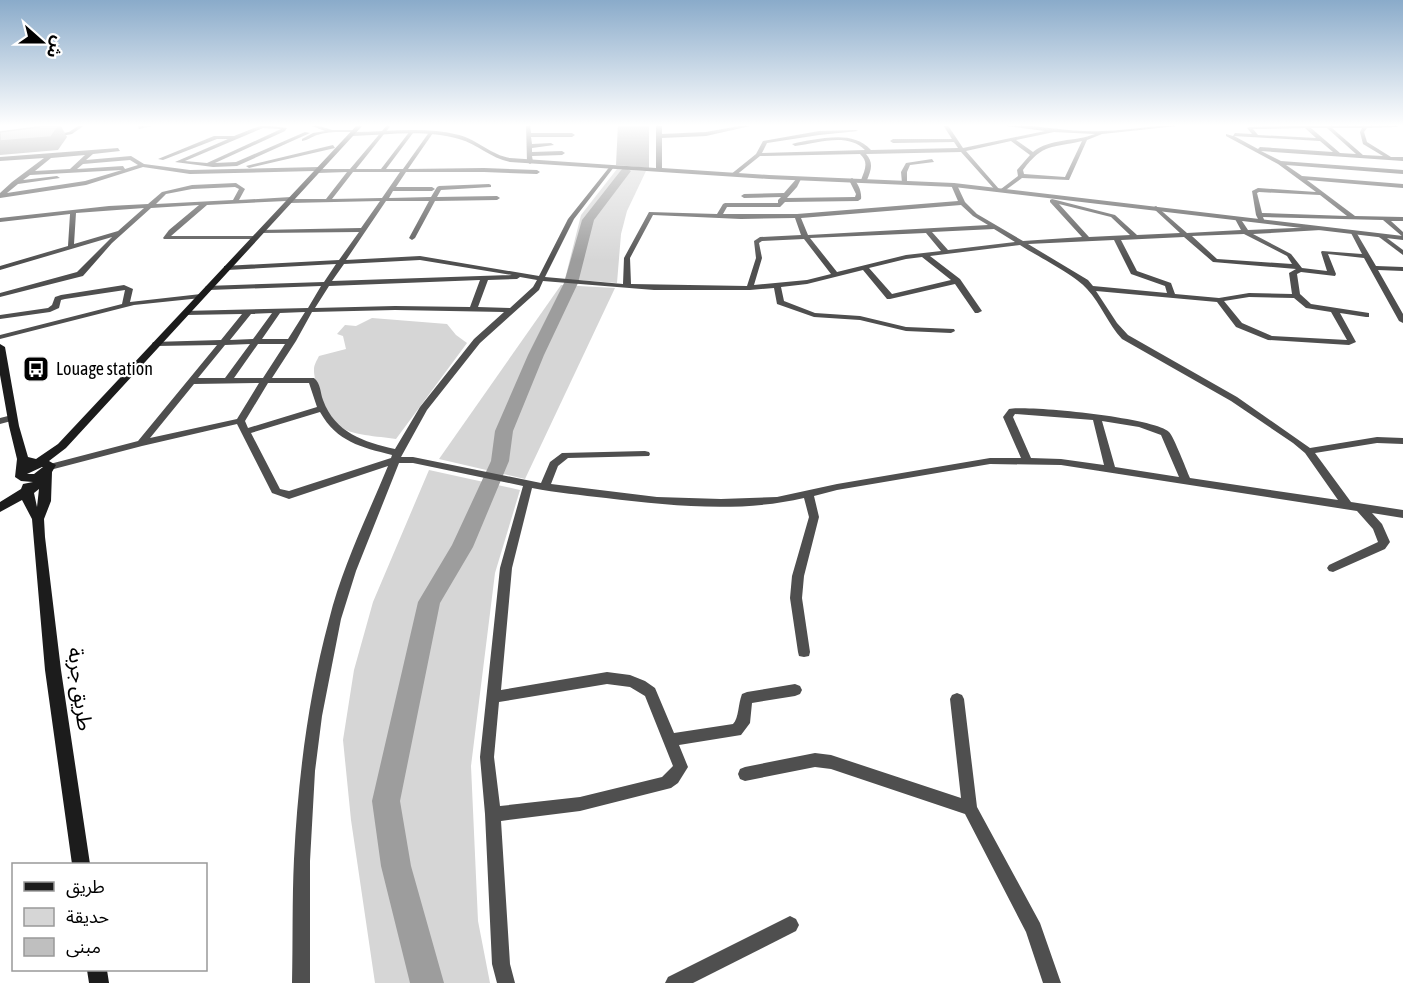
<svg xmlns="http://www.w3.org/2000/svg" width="1403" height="983" viewBox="0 0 1403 983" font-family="'Asap Condensed','Noto Sans Arabic',sans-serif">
  <rect width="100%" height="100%" fill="#fff"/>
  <g fill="#d6d6d6">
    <path d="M617 169 646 171 627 211 621 234 617 283 565 279 581 215Z"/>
    <path d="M561 285 615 288 525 479 439 459Z"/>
    <path d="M372 318 447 324 456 335 467 343 396 439C378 436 351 436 337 425 327 418 313 381 314 369 314 365 317 360 319 356L346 349 343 336 337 334 345 325 356 326Z"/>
    <path d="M429 470 520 490 495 573 471 766 478 921 490 983H375L351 820 343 740 354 670 373 602Z"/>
  </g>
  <path fill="#9d9d9d" d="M618 124H649V168L616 165Z"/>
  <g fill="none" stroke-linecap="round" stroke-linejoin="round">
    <path fill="#9d9d9d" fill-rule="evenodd" d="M626 168 631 171 594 220 578 283 544 355 513 431 509 461 473 547 440 603 400 801 411 866 444 983H410L381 866 372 801 418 602 452 545 491 461 495 431 528 355 564 283 582 220 622 169Z"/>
    <g fill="#4f4f4f" fill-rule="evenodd">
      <path d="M81 124H86L72 134 51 138 48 136 69 132Z"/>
      <path d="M313 124 332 130H354L356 131 354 132C342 132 328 131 317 135 311 137 308 140 302 141V139L313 133 325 131 312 126Z"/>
      <path d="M388 124H392L356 169H381L410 131 413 133 386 169H403L430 131 433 133 408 169 484 168 537 170 540 172 537 174 484 172H406L396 187H432L435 189 432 191H393L389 198 431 197 437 187 439 186 489 184 491 185V187L441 190 437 197 497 196 500 198 497 200 435 201 415 238 412 240 409 238 429 201H386L346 260 420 256 539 276 568 219 611 165 614 167 574 219 545 277 623 284 624 258 649 212 717 214 723 204 725 203H778V200L781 197 744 198 741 196 744 194 784 193 798 177 801 179 797 187 787 198 855 197 856 194 849 180 852 178C858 182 862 192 861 199L858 201 785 202 780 207H727L723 214H797L958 201 951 185 954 183 957 185 965 202 977 214 1023 241 1082 237 1050 202V200L1052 199 1115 215 1137 235 1180 233 1154 209V207L1156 206 1187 233 1241 230 1235 219 1238 217 1240 218 1248 230 1319 227 1322 229 1321 230 1253 234 1291 254 1302 268 1327 271 1321 252 1322 251 1362 254 1351 233 1356 232 1376 266 1403 267V271L1378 270 1403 314V323L1399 321 1364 258 1328 254 1336 274 1335 276 1301 272 1297 274 1300 294 1311 304 1369 313V317H1366L1340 313 1356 342 1349 345 1268 340 1236 327 1217 302 1096 291 1117 323 1128 335 1237 397 1310 448 1377 437 1403 438V444L1377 443 1315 453 1351 502 1403 510V518L1372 513 1382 524 1390 542 1385 549 1333 572 1329 571 1327 568 1329 565 1378 542 1373 529 1357 511 1061 465 990 464 837 490 814 496 819 517 804 576 802 598 810 652 809 656 804 657 799 656 798 652 790 598 792 576 809 517 804 498C740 513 671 506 606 498 581 495 557 493 532 488L512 568 501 690 607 672 630 675 645 681 655 688 674 733 733 724C739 718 738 704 742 694L747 692 795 684 800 686 802 690 800 694 795 696 752 703 750 723 741 735 679 745 688 767 678 783 671 788 580 811 501 821 510 964 515 983H497L492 964 485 814 480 757 500 568 523 486 413 463H399L356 571 341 619 322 716 315 771 310 861V983H292C293 942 292 900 294 859 298 779 308 698 329 620 342 567 367 517 388 466L289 499 272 493 237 424 142 446 50 470 45 467 46 465 138 441 217 345 156 346 152 344 153 342 221 340 242 314 186 315H183V311L308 308 321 286 209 290 205 288 206 286 324 282 336 264 227 270H224V266L339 260 359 232 261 233 259 232V230L361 228 380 201 289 203 286 201 207 205 171 236H258L259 237 256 239H164L163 238 169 230 199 205 151 208 112 243 83 276 0 297V293L77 272 112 237 0 270V266L68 246 70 214 0 222V218L109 206 148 204 162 192 192 185 236 183 245 189 239 200 291 197 294 199H326L347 172 317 173 314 171 190 174 143 167 86 185 0 198V193L12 182 44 158 0 161V157L118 148 120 151 93 154 86 160 131 156 144 164 190 170 319 167 322 169H350ZM85 155 70 169 35 171 51 158ZM130 160 138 165 125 169 123 166 77 169 83 164ZM122 170 85 181 7 193 18 184 60 178 57 176 23 180 30 175ZM353 172H400L382 198 332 199ZM235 187 239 189 233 200 156 204 166 194 192 189ZM1059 204 1111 217 1130 235 1089 237ZM961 205 973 216 988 225 808 235 801 218ZM144 208 118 231 74 244 76 213ZM653 215 741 219 795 218 801 235 760 237 754 241 756 258 747 286 631 284 630 258ZM994 229 1015 242 948 250 932 232ZM926 233 941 251 906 255 837 272 810 238ZM1244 234 1287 256 1292 264 1217 259 1192 236ZM1184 237 1213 262 1296 269 1289 273 1292 294 1249 293 1219 298 1175 294 1171 283 1137 271 1121 240ZM804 239 831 274 807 280 754 285 762 258 759 243 762 241ZM1114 240 1131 274 1165 286 1167 293 1093 286 1088 280 1028 244ZM1020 245C1037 256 1075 275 1087 289 1101 304 1108 324 1122 339L1231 401 1293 443 1305 453 1338 500 1190 478C1186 469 1174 437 1169 432 1156 418 1030 405 1009 409L1003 417 1021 458H990L837 484 777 497 721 499 657 497 551 484 558 466 568 458 649 456 650 454 649 452 645 451 562 453 550 462 541 483 413 457H401L427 410 480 343 539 290 543 281 654 290H750L774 288 777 304 814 317 860 320 906 331 951 333 955 331 954 329 906 327 860 316 815 313 784 301 781 287 807 284 863 270 887 299H890L955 284 975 313H978L982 311 960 279 930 256ZM922 257 951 280 892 294 869 268 906 259ZM420 260 512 275 332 281 344 264ZM520 277 537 280 533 287 510 308 478 307 488 280 517 279ZM480 280 470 307 395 306 315 308 329 286ZM1249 297 1294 298 1306 308 1331 312 1347 340 1272 336 1242 323 1224 301ZM395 310 504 312 474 339 420 407 395 449C364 442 335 433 323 400 320 392 321 384 314 378H272L296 341 312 312ZM305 312 288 339H262L280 313ZM272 313 253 339 230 340 251 314ZM250 344 225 378H198L225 345ZM258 344H285L263 378H234ZM259 383 237 419 150 438 194 384ZM268 383H309L317 407 248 428 245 421ZM320 412C337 442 361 447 392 455L391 458 289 491 280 489 251 433ZM1015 414 1093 420 1104 465 1061 459 1031 458 1013 417ZM1102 421 1139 427 1161 435 1179 477 1115 467ZM607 684 630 687 645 696 673 766 662 777 580 797 500 806 494 757 499 702Z"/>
      <path d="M526 124H530L531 133H572L575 135 572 137H531L532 144 551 143 554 145 532 148V152L562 151 565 153 562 155 532 156 533 162 530 164 527 162Z"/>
      <path d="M750 124H759L706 136 661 138 658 136 661 134 706 132Z"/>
      <path d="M944 124H947L963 148 1045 131 1007 126 1005 125 1006 124C1038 125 1071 133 1103 131 1134 130 1165 123 1196 124L1102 134 1087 140 1069 180 1022 178 1003 192 1000 190 1001 189 1018 176 1017 170 1030 155 1011 141 966 151 999 189 1000 190 997 192 961 152 866 154C874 163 871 170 867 180L864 182 861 180C865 170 869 162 860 154L764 156H760L735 176 730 175 756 154 763 141 819 131 856 130 858 131 819 135 767 143 762 153 865 150C848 132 817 143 795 146L792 144C798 142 805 141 811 140 833 137 855 133 871 150L958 148 954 142 893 143 890 141 893 139H952L943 125ZM1054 132 1095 134C1075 142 1050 138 1033 152L1016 140ZM1082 141 1065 177 1024 174 1023 170C1043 143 1052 148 1082 141Z"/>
      <path d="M1365 124 1399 125 1397 127 1367 128 1364 132 1367 142 1391 157H1403V161L1261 151 1281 161 1403 170V174L1286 165 1302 176 1403 184V188L1307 180 1355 216 1403 217V221H1391L1403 232V237L1383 220 1263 217 1265 222 1260 223 1256 215 1252 191 1258 188 1316 192 1278 164 1226 136V134L1233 136 1235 133 1252 134 1247 128 1249 127ZM1305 128 1316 138 1258 135 1253 129ZM1311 128H1327L1356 154 1340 153ZM1332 128H1362L1360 132 1363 144 1383 156 1363 155ZM1234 136 1320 141 1333 152 1260 147 1258 149ZM1259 192 1320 195 1347 216 1262 213 1257 193Z"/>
      <path d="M262 125 287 128 285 131 215 163 236 162 305 132 310 133 237 166 213 167 175 162 228 139H217L163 160 158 159 214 136H234ZM263 128 281 129 207 163 185 161Z"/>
      <path d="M333 145 335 148 249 168 246 166Z"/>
      <path d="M932 159 934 162 910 165 907 172V182L902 183 901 172 906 163Z"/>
      <path d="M1379 235H1383L1403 250V255L1379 237Z"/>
      <path d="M124 285 133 289 130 302 201 294 205 296 201 298 134 305 0 339V335L122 304 125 290 65 299 61 300 59 308 50 312 0 319V315L48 308 52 305 55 297 61 295Z"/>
      <path d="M12 415 15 416 17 418 15 420 0 424V418Z"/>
      <path d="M957 693 962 695 964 699 977 807 1040 923 1061 983H1043L1026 932 965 814 831 769 815 767 745 781 740 779 738 774 740 769 745 767 815 753 831 755 961 798 950 699 952 695Z"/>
      <path d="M790 916 796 919 799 925 796 931 693 983H665L668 977Z"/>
    </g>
    <path fill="#4f4f4f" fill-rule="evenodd" d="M656 124H662V168L769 175 954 183 1403 236V240L954 187 769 179 510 162C490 158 478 144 459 139 425 129 387 135 352 136L349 134 352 132C388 132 424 126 459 135 478 140 491 155 510 158L656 168Z"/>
    <g fill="#1c1c1c" fill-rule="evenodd">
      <path d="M358 124H364L66 448 49 461 56 465 52 472 51 501 44 519 45 537 61 670 90 864H72L45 670 32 519 22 500 0 512V502L21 489 23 484 33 482 21 481 15 477 17 459 9 426 0 375V344L5 347 19 426 28 457 36 459 58 444ZM42 467H43L34 474H27ZM39 489 37 507 34 493Z"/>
      <path d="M87 970H107L109 983H89Z"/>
    </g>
  </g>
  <g fill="#868686">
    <path d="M60 124 67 137 58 150 0 155V141Z"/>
    <path d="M137 124H161L139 129Z"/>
  </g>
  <path fill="#bfbfbf" stroke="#868686" stroke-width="1.5" d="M60 124 51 137 0 141V132Z"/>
  <linearGradient id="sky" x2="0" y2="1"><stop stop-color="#8aabca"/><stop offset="0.48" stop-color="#fff"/><stop offset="1" stop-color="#fff" stop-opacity="0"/></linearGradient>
  <rect width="1403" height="261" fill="url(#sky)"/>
  <defs>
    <g id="bus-square" transform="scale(1.35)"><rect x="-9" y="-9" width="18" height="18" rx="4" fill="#000" stroke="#fff"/><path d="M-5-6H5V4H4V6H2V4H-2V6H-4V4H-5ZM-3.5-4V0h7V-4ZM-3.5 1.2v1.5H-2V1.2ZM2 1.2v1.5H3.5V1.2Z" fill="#fff"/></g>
  </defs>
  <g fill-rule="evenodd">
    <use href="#bus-square" x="36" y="369"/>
  </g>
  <g text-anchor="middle" stroke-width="4.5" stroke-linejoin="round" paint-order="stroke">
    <g font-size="18" fill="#000" stroke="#fff" text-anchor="start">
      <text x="56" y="375">Louage station</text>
    </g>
    <g font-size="21" fill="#000" stroke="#fff">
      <text transform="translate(80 689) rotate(83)" y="7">طريق جربة</text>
    </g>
  </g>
  <rect x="12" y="863" width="195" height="108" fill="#ffffff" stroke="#999999" stroke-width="1.5"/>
  <rect x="24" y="882" width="30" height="9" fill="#1c1c1c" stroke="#999999" stroke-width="1.5"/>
  <text x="66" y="893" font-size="18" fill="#000000">طريق</text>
  <rect x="24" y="908" width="30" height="18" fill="#d6d6d6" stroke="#999999" stroke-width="1.5"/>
  <text x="66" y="923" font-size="18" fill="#000000">حديقة</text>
  <rect x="24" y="938" width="30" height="18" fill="#bfbfbf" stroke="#999999" stroke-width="1.5"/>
  <text x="66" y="953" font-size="18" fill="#000000">مبنى</text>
  <g transform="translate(42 42) rotate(111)" stroke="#ffffff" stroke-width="4.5" paint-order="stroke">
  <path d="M0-4.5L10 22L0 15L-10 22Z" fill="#000000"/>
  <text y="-9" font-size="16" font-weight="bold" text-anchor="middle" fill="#000000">ش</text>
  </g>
</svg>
